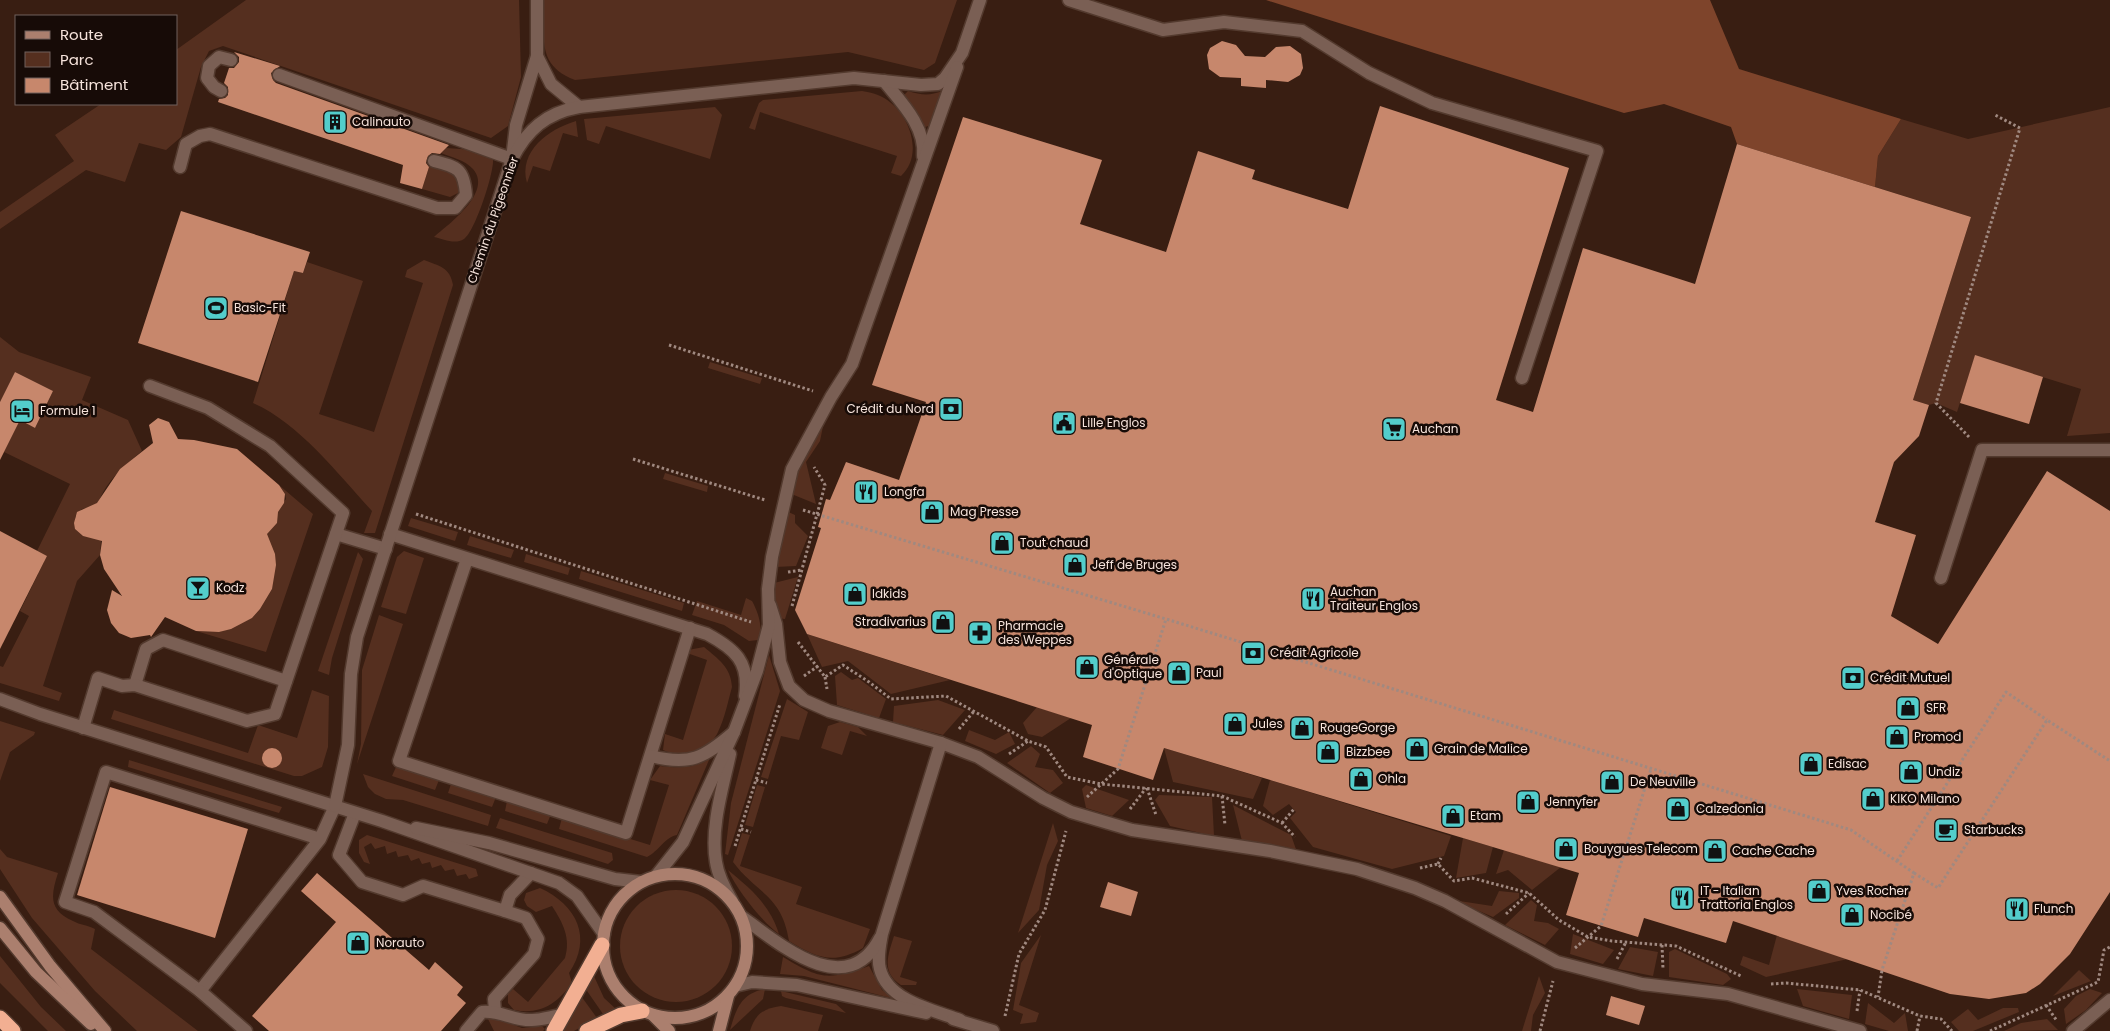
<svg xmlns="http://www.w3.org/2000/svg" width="2110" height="1031" viewBox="0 0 2110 1031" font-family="Poppins,sans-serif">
  <rect width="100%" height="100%" fill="#391e12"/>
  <g fill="#552f1f">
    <path d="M246 0H519L521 77 508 126 491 138 223 46 209 51 201 67 181 137 166 150 139 143 125 182 86 170 0 229V212L74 161 55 135 101 104H176V50Z"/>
    <path d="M544 0H957L935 63 924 70 848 52 575 80C535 65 545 36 544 0Z"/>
    <path d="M862 91C873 93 882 95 891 103 911 119 923 156 901 176L891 173 897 156 760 112 755 130 749 128 759 103 763 100Z"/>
    <path d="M908 91C921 95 930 96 942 91L936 124 925 127 903 96Z"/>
    <path d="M715 107 722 115 710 159 606 126 599 144 587 140 584 119Z"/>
    <path d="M2110 107V433L2067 436 2081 389 1975 356 1957 412 1936 403 1929 405 1913 400 1971 217 1875 187 1878 156 1901 119 1968 139Z"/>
    <path d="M576 121 578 137 563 133 550 171 533 166 527 183C518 151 549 129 576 121Z"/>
    <path d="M446 148 476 150 493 160C494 173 475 232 464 239 455 245 443 239 434 237 449 224 493 192 473 169 465 160 451 157 441 153Z"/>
    <path d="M430 164 452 172 462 185 458 193 450 197 422 189Z"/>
    <path d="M424 260C439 266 450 267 453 285L375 533H364L372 511C338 474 299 423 253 403L294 271 303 273 307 262 363 281 319 414 374 432 423 283 405 277 407 270Z"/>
    <path d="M0 337 19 352 91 377 82 400 128 420 142 451C123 467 102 484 97 509L92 507 82 509 75 517V529L83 536 94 537 102 530 100 555 77 581 43 686 62 693 59 701 0 683V666L3 667 29 616 20 611 47 556 37 551 70 484 4 452 20 420 35 428 53 391 15 372 0 402Z"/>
    <path d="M710 362 762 378 760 384 708 368Z"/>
    <path d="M825 417 820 441 806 462 816 504 789 493 798 466Z"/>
    <path d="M665 473 708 486 707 492 663 479Z"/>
    <path d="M279 485 313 514 266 652 196 631 219 632 252 618 260 609 272 589 266 531 277 523V510L286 499 285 494Z"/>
    <path d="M784 510 795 515V523L808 536 796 566 775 567Z"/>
    <path d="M411 518 458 532 455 541 408 526Z"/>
    <path d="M470 536 514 550 511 558 467 545Z"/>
    <path d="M404 551 424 558 406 614 381 607 397 557Z"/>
    <path d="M358 552 363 559 332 658 329 675 318 671Z"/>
    <path d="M526 554 570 568 568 575 524 562Z"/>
    <path d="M581 571 684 603 682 611 579 579Z"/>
    <path d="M798 577 785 619 776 618 773 604 774 583Z"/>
    <path d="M746 598 752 601C758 612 764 628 758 640L749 641 724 625 692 615 697 601 741 615Z"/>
    <path d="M379 615 403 624 357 764 361 744 362 670Z"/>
    <path d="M807 634 950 680 891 694 848 661 822 667Z"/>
    <path d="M704 647C718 659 731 667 732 687 728 701 725 718 718 732 710 751 680 758 663 750L665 734 683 740 707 660 687 653 688 650Z"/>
    <path d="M769 655 780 691 728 855 725 854 731 803Z"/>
    <path d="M841 672 852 680 858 678 886 699 879 718 837 705 835 676Z"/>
    <path d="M312 690 329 696 328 747 322 767 302 776H294L111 719 114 710 248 753 258 725 297 738Z"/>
    <path d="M787 699 808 712 799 740 781 736 768 779 761 777Z"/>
    <path d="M938 700 965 710 943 735 893 722 894 706Z"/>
    <path d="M1037 707 1071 718 1042 737 1028 734 1023 723Z"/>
    <path d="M0 721 35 732 34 735 10 752 0 781Z"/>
    <path d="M840 722 858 727 867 736 850 731 842 755 821 748 828 726Z"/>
    <path d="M969 730 995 740 1009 732 1015 744 996 754 965 741Z"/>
    <path d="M1031 746 1040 754 1035 767 1053 770 1063 783 1050 793 1007 763Z"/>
    <path d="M1164 748 1262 778 1253 799 1173 782Z"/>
    <path d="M129 760 282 807 279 813 128 767Z"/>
    <path d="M707 760H709L677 835C665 837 659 851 647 857L559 829 562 818 650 845 669 785 650 780 660 766C677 768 692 769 707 760Z"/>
    <path d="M396 767 439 780 435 790 392 776Z"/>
    <path d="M363 774 491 815 488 826 403 800 386 799 375 794 368 787Z"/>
    <path d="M1270 780 1451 836 1444 856 1392 869 1313 847 1290 818 1296 812 1289 804 1273 815 1263 806Z"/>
    <path d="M451 784 496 797 492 807 448 793Z"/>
    <path d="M757 785 765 787 753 827 745 825Z"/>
    <path d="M1086 785 1129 800 1112 816 1086 808 1082 789Z"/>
    <path d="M1159 795 1212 797 1214 836 1170 826 1155 800Z"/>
    <path d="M507 801 551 814 547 824 505 811Z"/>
    <path d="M1233 805 1291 835 1298 855 1242 841Z"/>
    <path d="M500 818 612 853 613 860 608 864 496 828Z"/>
    <path d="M1053 823 1058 841 1047 865 1039 910 1018 933Z"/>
    <path d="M742 833 750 835 740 866 802 887 796 904 870 929 863 948C833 965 817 958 789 941 782 895 757 894 733 862Z"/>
    <path d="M367 835 476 869 478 876 469 879 466 874 457 876 454 869 445 871 441 865 432 868 430 862 422 864 419 858 411 861 408 855 398 857 396 851 387 854 385 846 375 849 371 843 364 847 370 864 364 862 359 853V840Z"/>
    <path d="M1463 838 1493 847 1486 873 1456 878Z"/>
    <path d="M0 849 7 857 58 873C51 895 48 910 73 921 80 925 88 925 95 929L91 949 198 1031H137L95 991 32 918 0 869Z"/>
    <path d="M1504 850 1561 867 1532 890 1508 870 1496 874Z"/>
    <path d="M728 870C751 889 770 905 779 934 762 922 737 890 728 870Z"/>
    <path d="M540 888C577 905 593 938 569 973L572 983C557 1004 540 1015 514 1010L508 1003V994L513 989 528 1002 565 958C571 938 563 923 552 906L536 912 527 906 524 900 526 893Z"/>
    <circle cx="676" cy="946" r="56"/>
    <path d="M1499 891 1519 893V898L1493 917 1453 900 1492 906Z"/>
    <path d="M1531 900 1537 905 1534 921 1548 923 1559 929 1545 945 1505 925Z"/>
    <path d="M1573 934 1614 950 1603 964 1570 954Z"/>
    <path d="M1041 935 1019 1005 1039 1013 1036 1022 1020 1024 1023 1014 1013 1010 1021 963Z"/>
    <path d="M1777 935 1848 959 1766 977 1740 965 1743 956 1769 965Z"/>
    <path d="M894 936 912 941 900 977 917 982 916 985H901C881 972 888 955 894 936Z"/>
    <path d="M1630 947 1658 952 1653 976 1618 969Z"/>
    <path d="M1675 949 1727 974 1731 979 1723 985 1669 977V952Z"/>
    <path d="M0 956 41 1007 66 1031H48L0 983Z"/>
    <path d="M783 957C820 979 827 981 869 966L882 990 895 999 804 976 780 974Z"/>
    <path d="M2079 970 2091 981 2053 996Z"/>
    <path d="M593 974 604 998 617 1010 603 1014 585 988Z"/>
    <path d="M1539 976 1545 993 1533 1015 1531 1031H1522Z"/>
    <path d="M765 989 763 999 730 1030C736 1009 741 993 765 989Z"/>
    <path d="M1797 989 1852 995 1849 1019 1803 1006Z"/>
    <path d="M2090 989 2102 993 2086 1010 2066 1024 2064 1009 2076 996Z"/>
    <path d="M781 991 836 1004 846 1013 786 998 782 996Z"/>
    <path d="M581 996 597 1018 574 1031H561Z"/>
    <path d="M1868 1003 1894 1023 1905 1013 1908 1031H1889L1865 1024Z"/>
    <path d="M781 1006 823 1015 818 1031H750C755 1014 764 1008 781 1006Z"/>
    <path d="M2003 1008H2018L2019 1012 1973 1031H1959L1951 1022 1968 1009 1978 1020Z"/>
    <path d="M495 1018 522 1028 542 1026 545 1029 543 1031H494L488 1019Z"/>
    <path d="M2047 1019 2058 1030 2004 1031 2021 1023Z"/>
  </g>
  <path fill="#7e442b" d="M1266 0H1710L1739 69 1901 119 1878 156 1875 187 1737 144 1731 127 1664 104 1624 113Z"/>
  <g fill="#c7876c">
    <path d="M1222 41 1236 45 1245 56 1265 57 1276 47 1290 46 1301 54 1303 68 1300 75 1288 82 1266 80V88L1241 86V78L1220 77 1209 69 1207 55 1210 48Z"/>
    <path d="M234 52 280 66 271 73 273 80 276 83 449 145 440 154 432 153 428 156 426 163 429 167 422 189 400 183 403 165 218 102 219 99 225 98 228 95V87L224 83 229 68H234L239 62V57Z"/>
    <path d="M1380 106 1569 168 1496 400 1533 412 1583 248 1695 284 1737 144 1971 217 1913 400 1929 405 1919 436 1894 462 1875 522 1916 535 1891 616 1938 644 2047 471 2110 511V892L2070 954 2040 984 2026 993 1989 999 1950 994 1733 921 1726 943 1644 918 1638 937 1566 915 1579 873 1164 748 1153 780 1083 757 1092 725 807 634 795 610 821 528 818 527 826 499 830 500 846 462 899 480 926 402 872 385 963 117 1102 160 1080 224 1166 252 1198 151 1255 170 1252 179 1348 209Z"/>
    <path d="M181 211 310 252 303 273 294 271 258 382 138 343Z"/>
    <path d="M1975 355 2043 377 2029 424 1960 403Z"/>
    <path d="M15 372 53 391 35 428 20 420 0 460V402Z"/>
    <path d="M158 418 169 422 178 439 194 440 237 449 279 485 285 494 284 503 278 512 277 523 267 534 275 554 276 565 272 589 260 609 252 618 231 629 219 632 196 631 165 617 151 637 150 635 131 638 119 633 111 623 107 610 112 590 122 596 104 569 100 555 102 541 83 536 75 529 74 523 77 512 97 503 120 469 153 443 149 425Z"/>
    <path d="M0 531 47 556 0 649Z"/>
    <circle cx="272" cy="758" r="10"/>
    <path d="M110 787 248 829 215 938 77 895Z"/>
    <path d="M317 873 429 970 435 962 463 987 457 995 466 1003 441 1031H269L252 1016 336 922 301 891Z"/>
    <path d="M1108 882 1138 892 1131 916 1100 907Z"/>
    <path d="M1611 996 1645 1006 1639 1025 1606 1015Z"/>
  </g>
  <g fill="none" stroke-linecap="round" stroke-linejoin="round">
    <g stroke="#533a2e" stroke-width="15">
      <g id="lane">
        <path d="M537 0V56"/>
        <path d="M1069 0 1163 30 1224 22 1302 31 1369 73 1432 103 1597 151 1522 378"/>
        <path d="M279 75 512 159 516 125 537 56 551 84 579 107"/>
        <path d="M221 91 214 87 207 78 209 66 219 57 231 60"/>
        <path d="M180 167 186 144 200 136 210 134 437 208H455L466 195C464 169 458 167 434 161"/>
        <path d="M336 534 386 549"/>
        <path d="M390 534 707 634C735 649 750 662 745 696"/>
        <path d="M467 559 399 761 626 833 690 628"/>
        <path d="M1941 578 1982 450H2110"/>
        <path d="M770 605 776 624 780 662 789 686 804 700 829 711 941 743 978 757 1043 798 1071 812 1132 830 1270 851 1357 869 1415 888 1445 901 1557 962 1642 984 1728 994 1860 1031"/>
        <path d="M135 685 146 649 163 640 286 681"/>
        <path d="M83 728 98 678 122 686 135 685 247 721 275 714 343 513 270 446 208 408 150 386"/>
        <path d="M941 743 882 934C880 945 877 958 880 969 888 1001 933 1010 960 1020"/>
        <path d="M651 756C690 766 704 758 734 732"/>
        <path d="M355 813 339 855 362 882 403 895 423 886 505 911"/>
        <path d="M320 839 200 991 94 912 65 902 106 772 320 839 335 806"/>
        <path d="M741 916C778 943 846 1003 880 938"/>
        <path d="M735 986 752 982 797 985 926 1013"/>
        <path d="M200 991 246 1031"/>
        <path d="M495 1011 494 999 534 954 538 939 526 918 505 911 510 895 531 873"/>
        <path d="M953 1019 993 1031"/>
        <path d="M466 1031 482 1012C500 1010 514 1021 532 1020 542 1020 553 1016 563 1015"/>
        <path d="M2073 1031 2110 1000"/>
      </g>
    </g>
    <g stroke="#533a2e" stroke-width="15">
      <g id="street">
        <path d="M884 81C901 102 926 127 923 156"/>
        <path d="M0 699 40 714 382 821 559 883 577 896 604 934"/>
        <path d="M730 754C723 787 710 828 716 862 718 876 725 889 732 901"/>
        <path d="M335 806 348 745 351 674 357 637 512 159C527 130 546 113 579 107L854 78 921 85 938 84 945 78 962 53 980 0"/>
        <path d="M416 828 489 843 615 879 641 882"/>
        <path d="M656 876 683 842 734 732 757 671 769 625 768 589 772 557 792 469 831 397 852 364 957 67"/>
      </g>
    </g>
    <g stroke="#533a2e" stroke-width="15">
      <g id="secondary">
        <circle cx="675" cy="946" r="72"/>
        <path d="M0 897 50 966 105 1031"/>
        <path d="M0 928 36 972 91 1024"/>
        <path d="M653 1015 669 1031"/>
        <path d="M719 1031 728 996"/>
      </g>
    </g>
    <g stroke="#533a2e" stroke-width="18">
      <g id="highway">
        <path d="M0 1018 13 1031"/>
        <path d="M554 1031 602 945"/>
        <path d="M587 1031 621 1015 642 1011"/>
      </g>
    </g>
    <g stroke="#a08980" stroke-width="3" stroke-dasharray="2.5 2.5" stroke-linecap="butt">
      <path d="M669 345 813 391"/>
      <path d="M1969 437 1936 403 2020 128 1995 115"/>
      <path d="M633 459 765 500"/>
      <path d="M803 510 1166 619 1851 830 1914 873 1882 970 1878 997"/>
      <path d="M416 514 751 622"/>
      <path d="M788 572 802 570"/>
      <path d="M792 606 825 485 814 467"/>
      <path d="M798 642 825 677 843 665 869 682 891 699 946 696 1028 741 1046 747 1067 777 1101 784 1222 796 1282 823 1295 837"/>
      <path d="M804 676 818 666"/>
      <path d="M825 677 827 689"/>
      <path d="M959 729 975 710"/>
      <path d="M1009 754 1028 741"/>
      <path d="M756 780 767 783"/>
      <path d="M1147 788 1156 815"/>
      <path d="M1222 796 1225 825"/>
      <path d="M1087 797 1118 769 1166 619"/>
      <path d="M1130 809 1146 788"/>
      <path d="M1282 823 1294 809"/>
      <path d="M741 829 751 832"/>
      <path d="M735 846 780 704"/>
      <path d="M1897 861 2006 692 2047 720"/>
      <path d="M1438 864 1441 858"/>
      <path d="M1420 868 1438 864 1454 881 1472 878 1529 893 1559 920 1588 937 1612 941 1676 946 1741 976"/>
      <path d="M1914 873 1938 888 2047 720 2110 761"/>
      <path d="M1506 914 1529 893"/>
      <path d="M1662 945 1663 969"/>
      <path d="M1575 948 1601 926 1651 769"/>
      <path d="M1617 959 1626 942"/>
      <path d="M1771 984 1786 983 1860 990 1920 1016 1941 1019 1952 1031"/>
      <path d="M2046 1005 2057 1021"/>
      <path d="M1857 1011 1860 990"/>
      <path d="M1005 1016 1019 954 1045 910 1066 831"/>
      <path d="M1540 1031 1553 981"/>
      <path d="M1917 1031 1920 1016"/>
      <path d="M1990 1031 2098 982 2104 950 2110 947"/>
    </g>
    <use href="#lane" stroke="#7a5f54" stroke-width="12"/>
    <use href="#street" stroke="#7a5f54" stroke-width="12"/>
    <use href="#secondary" stroke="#ab7f6e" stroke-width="12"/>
    <use href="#highway" stroke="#f2af92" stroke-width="15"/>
  </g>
  <defs>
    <g id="building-square" transform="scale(1.25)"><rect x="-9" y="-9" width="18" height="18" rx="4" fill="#53cdcb" stroke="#170b07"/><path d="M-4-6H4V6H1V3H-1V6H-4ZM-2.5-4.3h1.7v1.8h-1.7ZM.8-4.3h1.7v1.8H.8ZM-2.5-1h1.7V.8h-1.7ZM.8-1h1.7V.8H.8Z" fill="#111"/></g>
    <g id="stadium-square" transform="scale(1.25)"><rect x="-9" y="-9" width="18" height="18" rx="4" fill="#53cdcb" stroke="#170b07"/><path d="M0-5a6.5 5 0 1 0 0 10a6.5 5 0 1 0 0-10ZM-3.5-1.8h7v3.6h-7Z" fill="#111"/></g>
    <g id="bank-square" transform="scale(1.25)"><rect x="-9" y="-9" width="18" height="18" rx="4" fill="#53cdcb" stroke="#170b07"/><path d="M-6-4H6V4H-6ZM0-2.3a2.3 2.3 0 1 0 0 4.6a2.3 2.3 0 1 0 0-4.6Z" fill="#111"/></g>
    <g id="hotel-square" transform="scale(1.25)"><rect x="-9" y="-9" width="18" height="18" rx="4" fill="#53cdcb" stroke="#170b07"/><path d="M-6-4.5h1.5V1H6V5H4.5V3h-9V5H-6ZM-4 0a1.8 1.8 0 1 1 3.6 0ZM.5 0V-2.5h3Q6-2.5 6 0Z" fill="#111"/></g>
    <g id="civic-square" transform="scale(1.25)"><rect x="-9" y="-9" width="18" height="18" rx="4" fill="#53cdcb" stroke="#170b07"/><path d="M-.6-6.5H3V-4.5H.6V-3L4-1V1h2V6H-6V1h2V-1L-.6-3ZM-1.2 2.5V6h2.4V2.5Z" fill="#111"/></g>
    <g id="supermarket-square" transform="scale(1.25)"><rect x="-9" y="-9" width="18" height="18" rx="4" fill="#53cdcb" stroke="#170b07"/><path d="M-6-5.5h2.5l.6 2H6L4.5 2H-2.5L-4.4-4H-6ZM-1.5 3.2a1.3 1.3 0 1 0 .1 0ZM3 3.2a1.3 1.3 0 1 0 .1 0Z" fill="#111"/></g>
    <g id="restaurant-square" transform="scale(1.25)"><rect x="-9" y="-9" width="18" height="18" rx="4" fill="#53cdcb" stroke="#170b07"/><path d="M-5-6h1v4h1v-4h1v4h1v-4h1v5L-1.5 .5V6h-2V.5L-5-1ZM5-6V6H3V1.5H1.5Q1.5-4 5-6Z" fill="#111"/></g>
    <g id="shop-square" transform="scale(1.25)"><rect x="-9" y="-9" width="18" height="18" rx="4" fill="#53cdcb" stroke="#170b07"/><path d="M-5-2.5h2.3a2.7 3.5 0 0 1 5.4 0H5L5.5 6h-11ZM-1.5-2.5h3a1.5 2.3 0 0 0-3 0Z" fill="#111"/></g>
    <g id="bar-square" transform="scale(1.25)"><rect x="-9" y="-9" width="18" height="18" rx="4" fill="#53cdcb" stroke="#170b07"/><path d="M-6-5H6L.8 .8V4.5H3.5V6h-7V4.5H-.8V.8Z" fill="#111"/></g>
    <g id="pharmacy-square" transform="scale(1.25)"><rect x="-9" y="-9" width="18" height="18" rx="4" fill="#53cdcb" stroke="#170b07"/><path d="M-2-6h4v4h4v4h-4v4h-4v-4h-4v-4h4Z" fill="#111"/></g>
    <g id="cafe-square" transform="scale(1.25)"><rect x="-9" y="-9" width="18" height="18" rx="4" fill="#53cdcb" stroke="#170b07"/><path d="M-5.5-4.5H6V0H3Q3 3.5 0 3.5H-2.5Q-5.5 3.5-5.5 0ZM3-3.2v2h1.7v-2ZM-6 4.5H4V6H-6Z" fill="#111"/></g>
  </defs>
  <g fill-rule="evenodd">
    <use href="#building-square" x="335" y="122"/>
    <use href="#stadium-square" x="216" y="308"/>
    <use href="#bank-square" x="951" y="409"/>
    <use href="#hotel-square" x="22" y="411"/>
    <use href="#civic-square" x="1064" y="423"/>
    <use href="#supermarket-square" x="1394" y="429"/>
    <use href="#restaurant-square" x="866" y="492"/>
    <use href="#shop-square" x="932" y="512"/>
    <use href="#shop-square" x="1002" y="543"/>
    <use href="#shop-square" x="1075" y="565"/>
    <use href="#bar-square" x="198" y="588"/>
    <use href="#shop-square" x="855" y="594"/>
    <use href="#restaurant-square" x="1313" y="599"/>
    <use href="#shop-square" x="943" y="622"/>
    <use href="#pharmacy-square" x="980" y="633"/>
    <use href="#bank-square" x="1253" y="653"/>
    <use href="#shop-square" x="1087" y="667"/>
    <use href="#shop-square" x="1179" y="673"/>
    <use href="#bank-square" x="1853" y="678"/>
    <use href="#shop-square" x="1908" y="708"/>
    <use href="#shop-square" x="1235" y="724"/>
    <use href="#shop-square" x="1302" y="728"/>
    <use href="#shop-square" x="1897" y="737"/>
    <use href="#shop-square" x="1417" y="749"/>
    <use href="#shop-square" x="1328" y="752"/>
    <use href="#shop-square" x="1811" y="764"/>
    <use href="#shop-square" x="1911" y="772"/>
    <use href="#shop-square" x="1361" y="779"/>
    <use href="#shop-square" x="1612" y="782"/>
    <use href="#shop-square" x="1873" y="799"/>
    <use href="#shop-square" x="1528" y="802"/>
    <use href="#shop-square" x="1678" y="809"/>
    <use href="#shop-square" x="1453" y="816"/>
    <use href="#cafe-square" x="1946" y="830"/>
    <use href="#shop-square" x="1566" y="849"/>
    <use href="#shop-square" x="1715" y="851"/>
    <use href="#shop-square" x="1819" y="891"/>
    <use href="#restaurant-square" x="1682" y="898"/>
    <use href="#restaurant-square" x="2017" y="909"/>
    <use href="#shop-square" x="1852" y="915"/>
    <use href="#shop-square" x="358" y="943"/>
  </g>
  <g text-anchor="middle" stroke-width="5" stroke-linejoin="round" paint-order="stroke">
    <g font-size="12" fill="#f6e3db" stroke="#170b07" text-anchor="start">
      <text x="352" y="126">Calinauto</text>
      <text x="234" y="312">Basic-Fit</text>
      <text x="934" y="413" text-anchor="end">Crédit du Nord</text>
      <text x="40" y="415">Formule 1</text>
      <text x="1082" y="427">Lille Englos</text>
      <text x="1412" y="433">Auchan</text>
      <text x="884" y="496">Longfa</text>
      <text x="950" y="516">Mag Presse</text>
      <text x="1020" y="547">Tout chaud</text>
      <text x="1092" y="569">Jeff de Bruges</text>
      <text x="216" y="592">Kodz</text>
      <text x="1330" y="596">Auchan<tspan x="1330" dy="14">Traiteur Englos</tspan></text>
      <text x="872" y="598">Idkids</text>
      <text x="926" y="626" text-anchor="end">Stradivarius</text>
      <text x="998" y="630">Pharmacie<tspan x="998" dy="14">des Weppes</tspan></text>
      <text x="1270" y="657">Crédit Agricole</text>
      <text x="1104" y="664">Générale<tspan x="1104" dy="14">d'Optique</tspan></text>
      <text x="1196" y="677">Paul</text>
      <text x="1870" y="682">Crédit Mutuel</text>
      <text x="1926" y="712">SFR</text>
      <text x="1252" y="728">Jules</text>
      <text x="1320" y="732">RougeGorge</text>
      <text x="1914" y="741">Promod</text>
      <text x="1434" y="753">Grain de Malice</text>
      <text x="1346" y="756">Bizzbee</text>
      <text x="1828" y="768">Edisac</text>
      <text x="1928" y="776">Undiz</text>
      <text x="1378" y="783">Ohla</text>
      <text x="1630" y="786">De Neuville</text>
      <text x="1890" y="803">KIKO Milano</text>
      <text x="1546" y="806">Jennyfer</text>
      <text x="1696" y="813">Calzedonia</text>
      <text x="1470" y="820">Etam</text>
      <text x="1964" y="834">Starbucks</text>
      <text x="1584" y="853">Bouygues Telecom</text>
      <text x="1732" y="855">Cache Cache</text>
      <text x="1700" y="895">IT - Italian<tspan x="1700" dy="14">Trattoria Englos</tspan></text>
      <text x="1836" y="895">Yves Rocher</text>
      <text x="2034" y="913">Flunch</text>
      <text x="1870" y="919">Nocibé</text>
      <text x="376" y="947">Norauto</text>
    </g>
    <g font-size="12" fill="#f6e3db" stroke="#170b07">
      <text transform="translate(493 220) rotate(-71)" y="4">Chemin du Pigeonnier</text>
    </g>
  </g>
  <rect x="15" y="15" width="162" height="90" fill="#170b07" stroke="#70615c"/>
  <rect x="25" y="31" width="25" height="8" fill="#ab7f6e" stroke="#70615c"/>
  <text x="60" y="40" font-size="15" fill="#f6e3db">Route</text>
  <rect x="25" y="52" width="25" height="15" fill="#552f1f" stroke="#70615c"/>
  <text x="60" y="65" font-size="15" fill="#f6e3db">Parc</text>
  <rect x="25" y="78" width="25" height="15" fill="#c7876c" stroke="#70615c"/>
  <text x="60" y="90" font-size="15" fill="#f6e3db">Bâtiment</text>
</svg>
